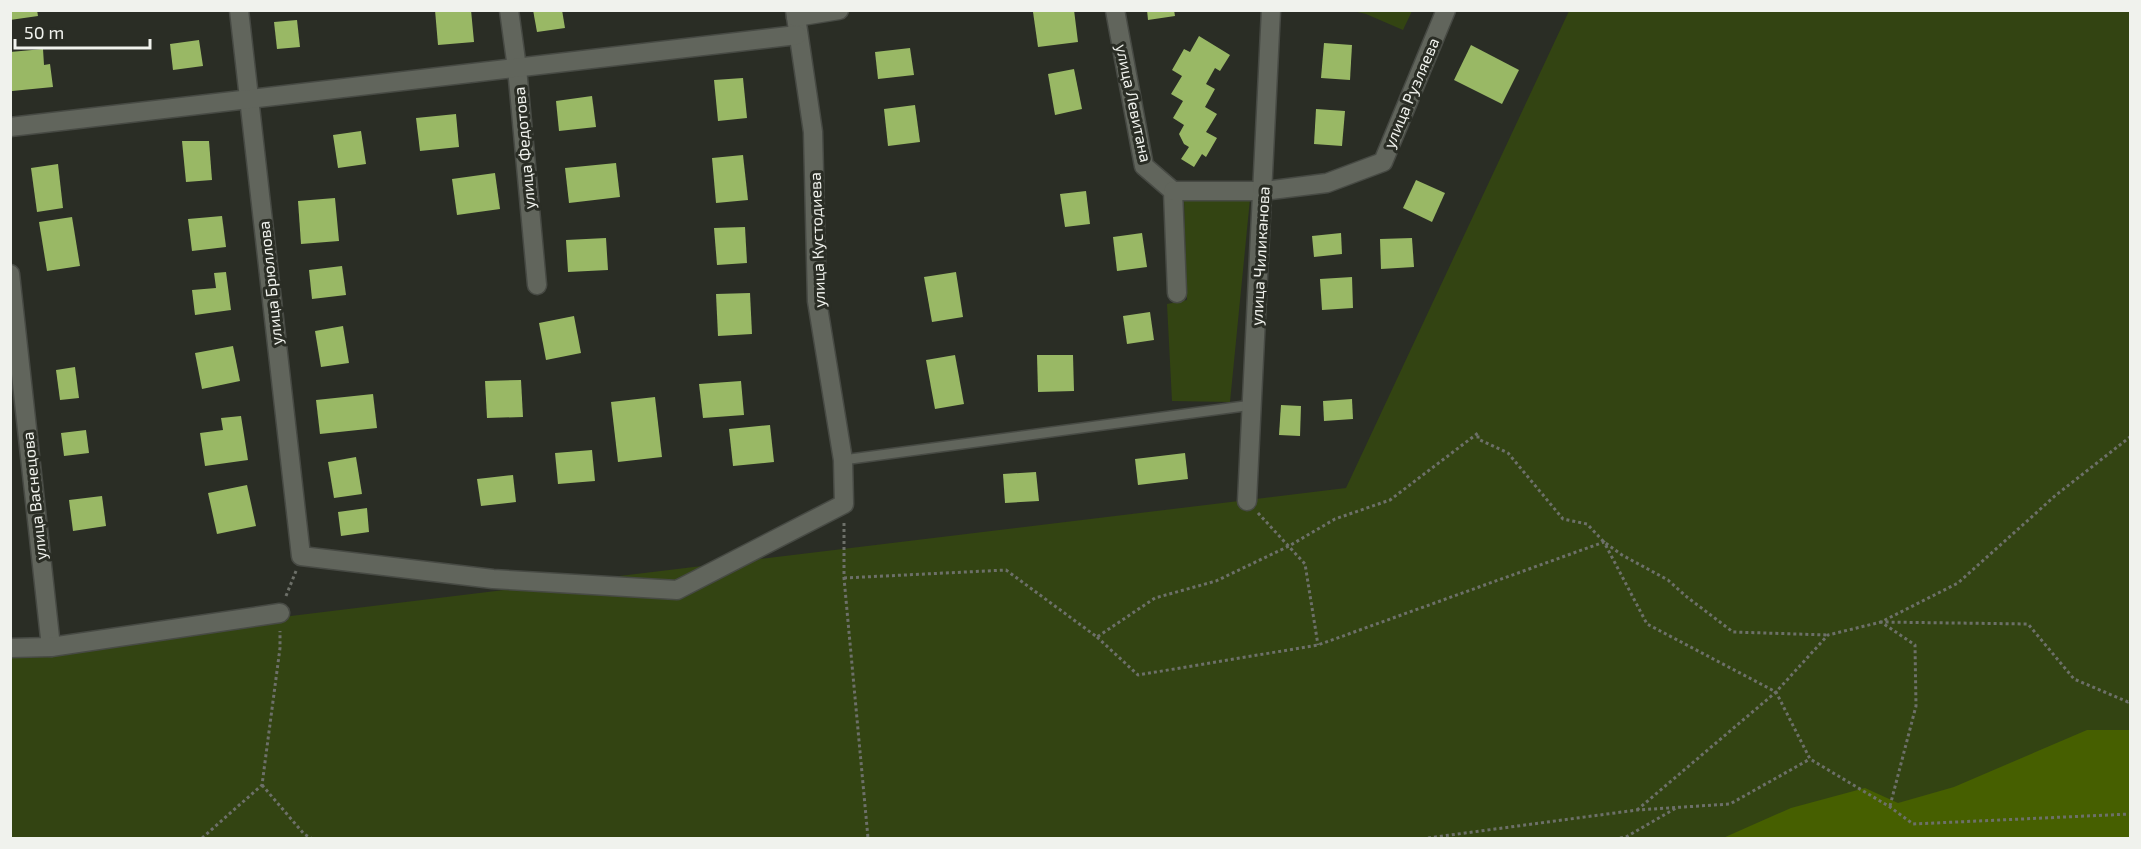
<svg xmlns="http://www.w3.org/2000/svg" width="2141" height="849" viewBox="0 0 2141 849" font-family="'Exo 2',sans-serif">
  <rect width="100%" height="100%" fill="#2a2d25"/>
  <g fill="#334412">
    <path d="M1353 11H1412L1403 30 1366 14Z"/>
    <path d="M1569 11H2130V758L1786 838H11L10 650 1346 488Z"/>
    <path d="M1184 199H1250L1230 402 1172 401 1167 304 1187 300Z"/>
  </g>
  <path fill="#465f00" d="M2087 730H2130V838H1723L1791 808 1865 788 1898 803 1954 787Z"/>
  <g fill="#99b865">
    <path d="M10 10H37L38 16 10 20Z"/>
    <path d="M435 10H471L474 42 438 45Z"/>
    <path d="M533 10H562L565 28 537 32Z"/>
    <path d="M1042 10H1074L1078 42 1038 47 1033 12Z"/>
    <path d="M1147 10H1174L1175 16 1148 20Z"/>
    <path d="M297 20 300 47 277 49 274 22Z"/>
    <path d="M1199 36 1230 55 1220 71 1215 68 1206 84 1215 89 1205 107 1217 114 1206 132 1217 138 1206 157 1202 154 1194 167 1181 159 1189 147 1184 144 1179 134 1184 125 1173 118 1183 101 1171 94 1182 76 1172 70 1184 49 1190 52Z"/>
    <path d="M199 40 203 66 173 70 170 44Z"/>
    <path d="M1324 43 1352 45 1350 80 1321 78Z"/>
    <path d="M1471 45 1519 70 1502 104 1454 80Z"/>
    <path d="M910 48 914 75 878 79 875 52Z"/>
    <path d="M43 49 44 65 50 64 53 87 12 91 10 52Z"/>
    <path d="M1074 69 1082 109 1055 115 1048 74Z"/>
    <path d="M743 78 747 118 718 121 714 80Z"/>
    <path d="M592 96 596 127 559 131 556 101Z"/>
    <path d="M915 105 920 142 888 146 884 109Z"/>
    <path d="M1316 109 1345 111 1342 146 1314 144Z"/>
    <path d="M456 114 459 147 420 151 416 118Z"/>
    <path d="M361 131 366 164 338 168 333 135Z"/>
    <path d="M182 141H209L212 180 186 182Z"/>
    <path d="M743 155 748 200 716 203 712 158Z"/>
    <path d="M616 163 620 197 569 203 565 168Z"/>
    <path d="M58 164 63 208 37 212 31 168Z"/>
    <path d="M495 173 500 209 457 215 452 179Z"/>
    <path d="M1416 180 1445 193 1432 222 1403 208Z"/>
    <path d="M1086 191 1090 224 1065 227 1060 194Z"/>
    <path d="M335 198 339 241 301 244 298 201Z"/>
    <path d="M222 216 226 247 192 251 188 219Z"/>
    <path d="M72 217 80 266 47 271 39 222Z"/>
    <path d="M745 227 747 263 717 265 714 228Z"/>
    <path d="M1142 233 1147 267 1117 271 1113 237Z"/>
    <path d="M1341 233 1342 254 1314 257 1312 236Z"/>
    <path d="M606 238 608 270 568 272 566 240Z"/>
    <path d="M1412 238 1414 267 1381 269 1380 239Z"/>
    <path d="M342 266 346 295 312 299 309 270Z"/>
    <path d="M226 272 231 310 195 315 192 290 216 288 214 273Z"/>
    <path d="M956 272 963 317 932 322 924 277Z"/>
    <path d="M1352 277 1353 308 1322 310 1320 279Z"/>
    <path d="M750 293 752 334 718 336 716 294Z"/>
    <path d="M1150 312 1154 340 1127 344 1123 316Z"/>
    <path d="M574 316 581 353 546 360 539 323Z"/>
    <path d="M343 326 349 363 321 367 315 331Z"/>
    <path d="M233 346 240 381 202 389 195 353Z"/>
    <path d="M955 355 964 404 935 409 926 360Z"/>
    <path d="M1037 355H1073L1074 391 1038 392Z"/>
    <path d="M75 367 79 398 60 400 56 370Z"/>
    <path d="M521 380 523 417 487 418 485 381Z"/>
    <path d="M741 381 744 415 703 418 699 384Z"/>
    <path d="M373 394 377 428 320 434 316 400Z"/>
    <path d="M655 397 662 457 618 462 611 402Z"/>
    <path d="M1352 399 1353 419 1324 421 1323 401Z"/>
    <path d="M1281 405 1301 406 1300 436 1279 435Z"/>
    <path d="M241 416 248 460 205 466 200 433 223 430 221 418Z"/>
    <path d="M770 425 774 462 733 466 729 429Z"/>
    <path d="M86 430 89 453 64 456 61 433Z"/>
    <path d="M592 450 595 481 558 484 555 453Z"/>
    <path d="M1185 453 1188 479 1138 485 1135 459Z"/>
    <path d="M356 457 362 494 334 498 328 462Z"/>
    <path d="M1036 472 1039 501 1005 503 1003 474Z"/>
    <path d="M513 475 516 502 481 506 477 479Z"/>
    <path d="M247 485 256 526 217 534 208 493Z"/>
    <path d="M102 496 106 526 73 531 69 500Z"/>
    <path d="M367 508 369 532 341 536 338 512Z"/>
  </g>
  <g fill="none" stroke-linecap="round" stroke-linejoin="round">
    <g stroke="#474a44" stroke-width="12">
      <path id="lane" d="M843 460 1252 405"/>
    </g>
    <g stroke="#474a44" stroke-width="21">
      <g id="street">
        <path d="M239 10 301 556 493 579 677 590 844 504 843 460 817 301 813 132 795 10"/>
        <path d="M509 10 517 68 537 285"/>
        <path d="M1115 10 1144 166 1173 191 1177 293"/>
        <path d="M796 17 839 10"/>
        <path d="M10 127 797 35"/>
        <path d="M1173 191H1264L1327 183 1383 162 1446 10"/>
        <path d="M10 274 51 647"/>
        <path d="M1247 501 1271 10"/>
        <path d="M10 648 51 647 280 613"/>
      </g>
    </g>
    <g stroke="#6d7069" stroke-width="3" stroke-dasharray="3 3" stroke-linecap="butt">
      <path d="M1258 513 1305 564 1318 645"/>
      <path d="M844 523V578L868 838"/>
      <path d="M844 578 1006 570 1097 637 1155 598 1216 581 1289 546 1335 519 1390 500 1478 433V439L1508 453 1563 519 1587 524 1604 542 1622 555 1668 580 1687 597 1733 632 1828 635"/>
      <path d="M286 596 296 571"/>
      <path d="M1097 637 1138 675 1318 645 1604 542 1647 624 1776 692 1810 759 1890 807 1913 824 2130 814"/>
      <path d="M262 785 304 834 311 838"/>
      <path d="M1890 806 1916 706 1915 645 1881 622 2028 624 2074 679 2128 702 2130 700"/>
      <path d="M1637 810 1776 692 1828 635 1881 622 1958 583 2056 495 2130 437"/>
      <path d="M202 838 262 785 280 648V631"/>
      <path d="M1428 838 1637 810 1730 804 1810 759"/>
      <path d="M1620 838 1626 837 1676 808"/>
    </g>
    <use href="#lane" stroke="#61655c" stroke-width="9"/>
    <use href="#street" stroke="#61655c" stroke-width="18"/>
  </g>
  <g text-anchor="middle" stroke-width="6" stroke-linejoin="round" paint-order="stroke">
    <g font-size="16" fill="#f0f2ed" stroke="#2a2d25">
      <text transform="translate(1411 93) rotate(-67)" y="6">улица Рузляева</text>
      <text transform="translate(1134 103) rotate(78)" y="6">улица Левитана</text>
      <text transform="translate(524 148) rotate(-95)" y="6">улица Федотова</text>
      <text transform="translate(817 240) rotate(-92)" y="6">улица Кустодиева</text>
      <text transform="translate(1260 256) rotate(-87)" y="6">улица Чиликанова</text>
      <text transform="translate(270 283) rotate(-96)" y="6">улица Брюллова</text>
      <text transform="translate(34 496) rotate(-96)" y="6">улица Васнецова</text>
    </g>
  </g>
  <rect width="2141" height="849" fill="none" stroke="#f0f2ed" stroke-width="24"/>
  <path d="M15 39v9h135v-9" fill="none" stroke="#f0f2ed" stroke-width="3"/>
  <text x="24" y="39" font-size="18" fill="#f0f2ed" stroke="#2a2d25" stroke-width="4.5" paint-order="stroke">50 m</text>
</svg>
